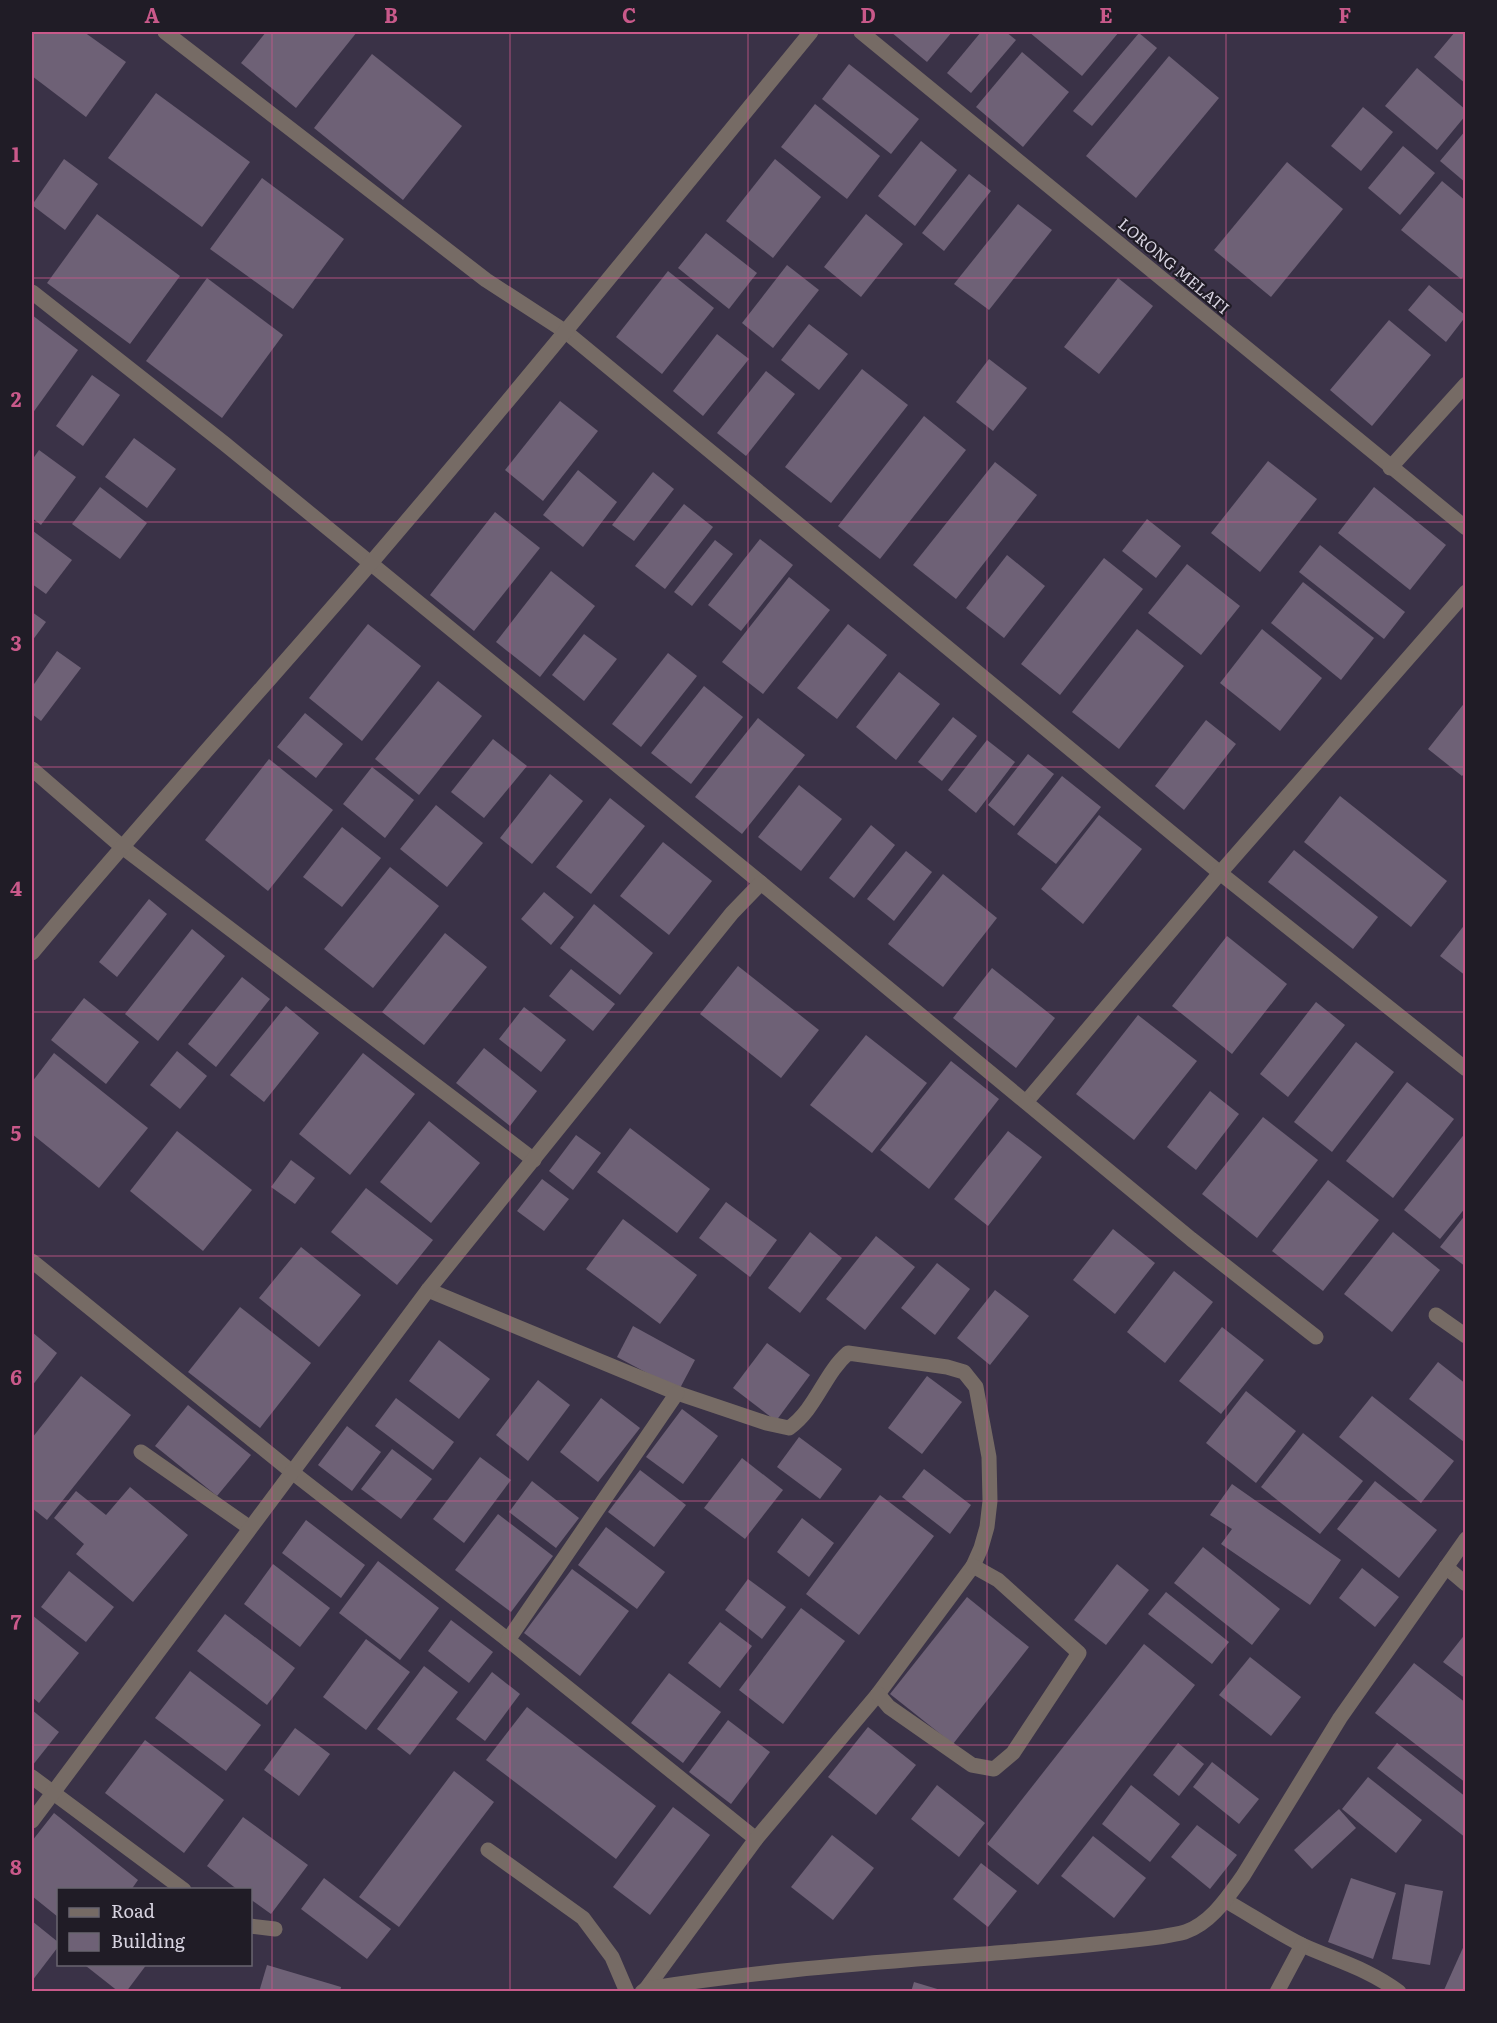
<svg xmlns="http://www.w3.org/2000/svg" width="1497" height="2023" viewBox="0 0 1497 2023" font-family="Literata,serif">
  <rect width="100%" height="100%" fill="#3a3247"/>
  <g fill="#6e6176">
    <path d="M32 32H84L126 62 86 117 32 76Z"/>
    <path d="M266 32H357L296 108 241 63Z"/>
    <path d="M891 32H952L927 62Z"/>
    <path d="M981 32H1006L1016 40 971 93 947 73Z"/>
    <path d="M1029 32H1119L1082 76Z"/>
    <path d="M1455 32H1466V84L1434 57Z"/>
    <path d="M1139 33 1157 48 1092 126 1073 111Z"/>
    <path d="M1022 52 1069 92 1023 147 976 107Z"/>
    <path d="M372 54 462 126 403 200 314 128Z"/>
    <path d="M1169 56 1219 98 1136 198 1086 156Z"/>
    <path d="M849 64 919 119 891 154 822 99Z"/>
    <path d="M1417 68 1466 110V115L1437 150 1385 106Z"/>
    <path d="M156 93 250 162 202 227 108 158Z"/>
    <path d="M815 104 880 156 847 199 781 147Z"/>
    <path d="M1363 107 1393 132 1361 171 1331 146Z"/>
    <path d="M1466 130V183L1440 161Z"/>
    <path d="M921 141 957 170 915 226 878 196Z"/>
    <path d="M1403 146 1435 173 1400 215 1368 188Z"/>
    <path d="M64 159 98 184 65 230 32 205Z"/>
    <path d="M775 159 821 197 773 258 726 221Z"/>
    <path d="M1287 162 1343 209 1271 297 1214 250Z"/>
    <path d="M969 174 991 191 944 251 922 233Z"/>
    <path d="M262 178 344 239 293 309 210 249Z"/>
    <path d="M1442 181 1466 201V274L1461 279 1401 230Z"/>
    <path d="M1018 204 1052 230 989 310 954 284Z"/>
    <path d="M97 214 180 276 130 344 47 283Z"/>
    <path d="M866 214 903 244 861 297 824 267Z"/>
    <path d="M706 233 757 273 729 309 678 268Z"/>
    <path d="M787 265 819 290 773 348 742 323Z"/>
    <path d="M668 271 714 308 662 374 616 337Z"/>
    <path d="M207 278 283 335 222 418 146 361Z"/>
    <path d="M1118 278 1153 306 1099 374 1064 347Z"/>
    <path d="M1429 285 1466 316 1446 342 1408 310Z"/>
    <path d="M32 315 78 350 32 414Z"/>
    <path d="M1389 320 1431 355 1372 426 1330 390Z"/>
    <path d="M809 324 848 354 819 390 781 360Z"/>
    <path d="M717 334 749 359 703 416 673 391Z"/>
    <path d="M989 359 1027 388 993 431 956 402Z"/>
    <path d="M862 369 908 405 831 503 785 467Z"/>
    <path d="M766 371 795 394 746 456 717 433Z"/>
    <path d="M92 375 120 395 83 446 56 426Z"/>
    <path d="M560 401 598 431 543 501 505 470Z"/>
    <path d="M924 416 966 450 880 559 838 526Z"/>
    <path d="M134 438 176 469 147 508 105 477Z"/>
    <path d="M39 450 76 477 41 525 32 518V460Z"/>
    <path d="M1268 461 1317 499 1260 572 1211 533Z"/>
    <path d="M995 462 1037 495 956 599 913 565Z"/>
    <path d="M578 470 617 502 583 547 543 515Z"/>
    <path d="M653 472 674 489 634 541 612 525Z"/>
    <path d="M100 487 147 523 120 559 72 524Z"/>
    <path d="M1374 487 1446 545 1410 590 1338 533Z"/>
    <path d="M684 504 713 527 665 589 635 566Z"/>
    <path d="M495 512 540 548 474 631 430 595Z"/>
    <path d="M1147 519 1181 546 1156 578 1122 551Z"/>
    <path d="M33 531 72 560 46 594 32 584V534Z"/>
    <path d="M760 539 793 565 741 631 708 605Z"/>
    <path d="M715 540 733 554 692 606 674 592Z"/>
    <path d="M1320 545 1405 612 1384 639 1299 572Z"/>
    <path d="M1007 555 1045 586 1004 638 966 608Z"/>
    <path d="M1104 558 1143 589 1060 695 1021 664Z"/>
    <path d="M1187 564 1240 606 1201 655 1148 613Z"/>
    <path d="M551 571 595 606 540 677 496 642Z"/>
    <path d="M789 577 830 610 763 694 722 662Z"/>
    <path d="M1303 582 1374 638 1341 680 1271 623Z"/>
    <path d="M32 612 46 622 32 641Z"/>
    <path d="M368 624 421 666 362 741 309 698Z"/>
    <path d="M848 624 887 655 837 719 797 688Z"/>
    <path d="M1137 629 1184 666 1119 749 1072 712Z"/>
    <path d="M1262 629 1322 678 1280 731 1220 683Z"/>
    <path d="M584 634 617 659 584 701 552 675Z"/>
    <path d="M57 651 81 668 41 721 32 714V687Z"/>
    <path d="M668 653 697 676 641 747 612 724Z"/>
    <path d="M899 672 940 704 896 760 856 727Z"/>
    <path d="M438 681 482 716 419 795 375 759Z"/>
    <path d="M704 686 743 717 691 784 651 753Z"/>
    <path d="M1466 701V772L1462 776 1428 749Z"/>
    <path d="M305 713 343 744 316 778 277 747Z"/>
    <path d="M953 717 977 736 942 781 918 762Z"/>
    <path d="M758 718 805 755 742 834 695 797Z"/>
    <path d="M1206 720 1236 744 1184 810 1155 786Z"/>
    <path d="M493 739 527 766 484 818 451 792Z"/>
    <path d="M987 740 1015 762 976 813 948 790Z"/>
    <path d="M1028 754 1054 774 1014 826 988 805Z"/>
    <path d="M269 759 333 810 268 891 205 840Z"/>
    <path d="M372 767 414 800 385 838 343 804Z"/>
    <path d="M550 774 583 801 532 864 500 838Z"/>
    <path d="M1062 776 1101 807 1056 864 1017 834Z"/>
    <path d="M799 785 842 819 801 871 758 837Z"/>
    <path d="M1340 796 1447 881 1411 927 1304 842Z"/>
    <path d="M610 798 645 826 591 894 556 867Z"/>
    <path d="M436 805 483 843 447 887 400 849Z"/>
    <path d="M1099 815 1142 849 1083 924 1041 889Z"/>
    <path d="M871 825 895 845 854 898 829 878Z"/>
    <path d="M342 827 381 858 342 907 303 877Z"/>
    <path d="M663 842 712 881 669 935 620 896Z"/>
    <path d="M1294 850 1378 917 1353 949 1268 882Z"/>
    <path d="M906 851 932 872 894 921 867 899Z"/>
    <path d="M390 867 439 906 373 988 324 949Z"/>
    <path d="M943 874 997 918 943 987 888 944Z"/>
    <path d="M544 892 574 917 551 945 521 919Z"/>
    <path d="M149 899 167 914 117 977 99 962Z"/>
    <path d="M594 904 653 953 620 995 560 948Z"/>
    <path d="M1466 923V976L1440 956Z"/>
    <path d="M192 929 225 956 158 1041 125 1014Z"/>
    <path d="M445 933 487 967 424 1045 382 1012Z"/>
    <path d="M1227 936 1287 984 1232 1054 1172 1006Z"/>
    <path d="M738 966 819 1030 781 1078 700 1014Z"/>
    <path d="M992 968 1055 1018 1016 1068 953 1018Z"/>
    <path d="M571 969 615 1004 593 1031 549 996Z"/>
    <path d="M242 977 270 999 216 1067 188 1044Z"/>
    <path d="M84 998 139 1042 106 1084 51 1040Z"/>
    <path d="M1316 1002 1345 1025 1288 1097 1260 1074Z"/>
    <path d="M286 1006 319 1033 264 1102 230 1075Z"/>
    <path d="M524 1007 566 1040 541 1072 499 1039Z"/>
    <path d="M1138 1015 1197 1061 1134 1140 1076 1094Z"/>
    <path d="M866 1035 927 1083 872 1153 810 1105Z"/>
    <path d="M1356 1042 1394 1072 1332 1152 1294 1122Z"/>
    <path d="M484 1048 537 1091 510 1126 456 1083Z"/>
    <path d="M177 1051 207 1076 180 1109 150 1085Z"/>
    <path d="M54 1053 148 1128 99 1188 32 1134V1082Z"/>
    <path d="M363 1053 415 1094 350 1175 299 1134Z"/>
    <path d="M951 1061 999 1099 929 1189 880 1150Z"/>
    <path d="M1407 1082 1454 1119 1393 1198 1346 1161Z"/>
    <path d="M1210 1091 1239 1114 1196 1170 1167 1147Z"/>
    <path d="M1263 1117 1318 1160 1257 1238 1202 1194Z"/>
    <path d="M429 1121 480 1163 431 1223 380 1182Z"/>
    <path d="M630 1128 710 1189 677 1233 597 1172Z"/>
    <path d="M177 1131 252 1190 203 1251 130 1191Z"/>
    <path d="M1008 1131 1042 1157 988 1226 954 1199Z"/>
    <path d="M1466 1132V1207L1440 1239 1404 1210Z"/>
    <path d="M576 1135 601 1153 573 1190 549 1171Z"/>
    <path d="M291 1160 315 1178 295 1204 271 1187Z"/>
    <path d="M542 1179 569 1199 544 1231 517 1211Z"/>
    <path d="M1328 1180 1379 1220 1323 1291 1272 1251Z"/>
    <path d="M366 1188 433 1240 397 1285 331 1232Z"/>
    <path d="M726 1202 777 1240 750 1277 699 1238Z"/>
    <path d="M1466 1214V1267L1440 1247Z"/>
    <path d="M623 1219 697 1275 660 1324 586 1269Z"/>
    <path d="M1113 1229 1155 1263 1115 1314 1073 1280Z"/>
    <path d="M810 1232 842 1258 800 1313 768 1288Z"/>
    <path d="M1393 1232 1440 1270 1392 1332 1344 1294Z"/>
    <path d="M876 1236 915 1267 865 1330 826 1299Z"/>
    <path d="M301 1247 361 1295 319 1347 259 1298Z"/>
    <path d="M937 1263 970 1289 935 1335 901 1308Z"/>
    <path d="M1174 1271 1213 1302 1165 1363 1127 1332Z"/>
    <path d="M995 1290 1029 1316 990 1365 957 1338Z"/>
    <path d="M240 1307 311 1363 260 1428 188 1372Z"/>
    <path d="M633 1326 695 1360 679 1390 617 1357Z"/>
    <path d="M1222 1327 1264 1360 1221 1414 1179 1381Z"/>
    <path d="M32 1332 57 1353 32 1386Z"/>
    <path d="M439 1340 490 1379 459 1419 409 1381Z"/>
    <path d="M767 1343 810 1375 776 1421 733 1388Z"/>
    <path d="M1438 1362 1466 1384 1464 1442 1409 1399Z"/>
    <path d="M81 1376 131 1415 47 1520 32 1508V1438Z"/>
    <path d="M927 1376 962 1402 922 1454 888 1428Z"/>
    <path d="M538 1380 570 1405 528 1461 496 1435Z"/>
    <path d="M1246 1391 1296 1431 1256 1483 1206 1443Z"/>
    <path d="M1372 1396 1454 1461 1421 1503 1339 1437Z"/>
    <path d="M396 1398 454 1442 433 1470 375 1426Z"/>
    <path d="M601 1398 640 1428 598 1482 560 1452Z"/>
    <path d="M188 1405 251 1455 217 1496 155 1446Z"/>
    <path d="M682 1409 718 1436 683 1484 646 1457Z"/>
    <path d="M347 1426 381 1452 352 1491 318 1465Z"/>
    <path d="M1303 1433 1363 1481 1320 1534 1261 1487Z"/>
    <path d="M799 1437 842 1469 820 1499 777 1467Z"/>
    <path d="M392 1449 432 1479 401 1519 361 1489Z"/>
    <path d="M480 1457 511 1480 464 1543 433 1519Z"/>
    <path d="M742 1458 783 1490 745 1539 704 1508Z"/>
    <path d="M924 1469 971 1505 950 1534 902 1497Z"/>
    <path d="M640 1470 686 1505 654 1547 608 1512Z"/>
    <path d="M532 1481 579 1518 556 1548 509 1512Z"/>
    <path d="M1375 1481 1437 1530 1399 1578 1337 1529Z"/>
    <path d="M1232 1484 1341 1560 1310 1605 1221 1544 1232 1529 1210 1515Z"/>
    <path d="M130 1487 188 1535 133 1602 76 1554 84 1544 54 1518 76 1491 106 1515Z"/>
    <path d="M880 1495 934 1536 859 1635 806 1594Z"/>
    <path d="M498 1514 553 1556 511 1612 455 1570Z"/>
    <path d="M802 1518 834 1543 809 1577 777 1552Z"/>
    <path d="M306 1520 365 1565 341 1598 282 1553Z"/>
    <path d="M606 1527 665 1572 637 1609 578 1565Z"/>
    <path d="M1203 1547 1280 1609 1252 1645 1174 1583Z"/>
    <path d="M378 1561 439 1608 400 1660 339 1613Z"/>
    <path d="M273 1564 330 1608 300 1647 244 1604Z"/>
    <path d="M1117 1564 1149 1590 1106 1645 1074 1620Z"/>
    <path d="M1362 1568 1399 1597 1375 1627 1339 1598Z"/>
    <path d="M572 1569 629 1611 580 1676 524 1633Z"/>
    <path d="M69 1571 114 1607 86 1642 41 1607Z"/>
    <path d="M748 1579 786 1607 762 1639 725 1610Z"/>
    <path d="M1166 1592 1229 1642 1212 1664 1148 1614Z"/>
    <path d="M967 1597 1029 1647 953 1744 890 1694Z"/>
    <path d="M801 1608 845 1641 783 1724 739 1690Z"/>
    <path d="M225 1614 295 1668 267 1705 197 1651Z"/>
    <path d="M32 1615 79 1653 39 1703 32 1697Z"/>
    <path d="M451 1620 493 1652 469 1683 428 1651Z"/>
    <path d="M720 1622 752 1646 720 1688 688 1663Z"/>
    <path d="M1466 1633V1679L1443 1662Z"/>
    <path d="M366 1639 410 1672 366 1730 323 1697Z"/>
    <path d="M1144 1644 1195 1685 1038 1885 987 1844Z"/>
    <path d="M1250 1657 1301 1697 1271 1736 1219 1695Z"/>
    <path d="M1414 1663 1466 1703V1783L1375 1713Z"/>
    <path d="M424 1666 458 1692 410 1755 377 1729Z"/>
    <path d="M190 1671 261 1725 226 1771 155 1718Z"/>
    <path d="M492 1672 520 1694 485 1741 456 1719Z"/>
    <path d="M669 1673 721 1712 683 1763 631 1723Z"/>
    <path d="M527 1707 656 1806 616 1859 486 1760Z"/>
    <path d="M32 1710 59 1732 32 1766Z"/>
    <path d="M728 1720 770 1752 731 1804 689 1772Z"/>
    <path d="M868 1727 916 1765 876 1815 828 1777Z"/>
    <path d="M295 1728 330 1754 299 1796 264 1770Z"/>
    <path d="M145 1740 224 1800 184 1853 105 1793Z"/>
    <path d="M1178 1743 1204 1764 1179 1796 1153 1775Z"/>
    <path d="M1397 1743 1466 1797V1838L1377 1768Z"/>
    <path d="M1212 1762 1259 1799 1239 1824 1193 1787Z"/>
    <path d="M454 1771 494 1802 399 1927 359 1897Z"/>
    <path d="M1368 1777 1422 1820 1396 1853 1342 1809Z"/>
    <path d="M937 1785 985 1823 959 1857 911 1819Z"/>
    <path d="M1131 1785 1180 1824 1150 1862 1102 1824Z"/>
    <path d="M673 1807 710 1835 650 1915 613 1887Z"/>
    <path d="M1339 1809 1356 1828 1312 1869 1294 1850Z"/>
    <path d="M54 1813 138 1880 131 1890H58V1917L32 1896V1841Z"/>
    <path d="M243 1817 308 1865 271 1914 250 1899V1890H238L207 1866Z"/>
    <path d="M1197 1825 1237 1855 1210 1889 1171 1857Z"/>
    <path d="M832 1835 874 1868 833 1920 791 1887Z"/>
    <path d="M1093 1836 1146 1878 1114 1918 1061 1876Z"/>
    <path d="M981 1863 1017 1891 988 1927 953 1899Z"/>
    <path d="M324 1878 391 1929 367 1959 301 1909Z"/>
    <path d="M1351 1878 1396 1893 1373 1959 1328 1942Z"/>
    <path d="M1405 1884 1443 1891 1430 1965 1392 1959Z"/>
    <path d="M32 1921 58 1942V1947L32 1981Z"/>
    <path d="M1466 1941V1992H1449L1444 1990Z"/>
    <path d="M88 1964H147L126 1992H119L86 1966Z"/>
    <path d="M267 1965 341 1987 340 1992H259Z"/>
    <path d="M914 1982 944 1991V1992H911Z"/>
  </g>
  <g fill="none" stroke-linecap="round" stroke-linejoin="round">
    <g stroke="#766b65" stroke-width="15">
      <path d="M165 32 486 280 566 332 1220 873 1466 1069"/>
      <path d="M861 32 1466 528"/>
      <path d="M32 292 225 444 761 883"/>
      <path d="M1390 468 1466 384"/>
      <path d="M32 769 121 846 534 1160"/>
      <path d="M32 953C142 821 258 694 370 564 520 389 665 210 811 32"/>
      <path d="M1026 1102 1220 873 1466 592"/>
      <path d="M32 1261 292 1472 508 1640 756 1839"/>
      <path d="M428 1290 677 1393 766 1423 789 1428C816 1409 824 1374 848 1353L947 1367 964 1372 976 1387 989 1457 990 1501 987 1527 981 1548 973 1566 878 1694 756 1839 646 1989"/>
      <path d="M1436 1315 1466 1336"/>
      <path d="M141 1452 250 1528"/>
      <path d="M1446 1567 1466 1584"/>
      <path d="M508 1640 677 1393"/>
      <path d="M878 1694 889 1707 972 1765 994 1769 1013 1753 1079 1653 998 1580 973 1566"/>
      <path d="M32 1777 184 1890"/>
      <path d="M32 1821 428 1290 732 913 761 883 1191 1239 1316 1337"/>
      <path d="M488 1850 583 1918 612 1957 627 1992"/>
      <path d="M1226 1901C1251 1915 1276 1932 1302 1945 1335 1960 1369 1969 1399 1992"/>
      <path d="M250 1926 275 1929"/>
      <path d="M642 1992 646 1989C766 1969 887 1962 1008 1952 1048 1949 1087 1945 1126 1941 1145 1939 1166 1937 1185 1932 1211 1923 1227 1898 1243 1876L1340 1718 1466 1539"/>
      <path d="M1277 1992 1302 1945"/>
    </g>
  </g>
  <path fill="none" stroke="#c9598a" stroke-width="1.5" stroke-opacity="0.55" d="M272 32V1992M510 32V1992M748 32V1992M987 32V1992M1226 32V1992M32 278H1466M32 522H1466M32 767H1466M32 1012H1466M32 1256H1466M32 1501H1466M32 1745H1466"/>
  <g text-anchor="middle" stroke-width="4.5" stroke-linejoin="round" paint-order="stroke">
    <g font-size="16" fill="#d7d3e0" stroke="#201c26">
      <text transform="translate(1174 266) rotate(40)" y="6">LORONG MELATI</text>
    </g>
  </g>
  <rect width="1497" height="2023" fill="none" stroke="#201c26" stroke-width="66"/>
  <rect x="57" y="1888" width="195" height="78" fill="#201c26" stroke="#696570" stroke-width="1.5"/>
  <rect x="69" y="1908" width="30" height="9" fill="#766b65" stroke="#696570" stroke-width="1.5"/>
  <text x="111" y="1918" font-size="18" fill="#d7d3e0">Road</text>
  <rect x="69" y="1933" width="30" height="18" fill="#6e6176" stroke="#696570" stroke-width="1.5"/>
  <text x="111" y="1948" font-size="18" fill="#d7d3e0">Building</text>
  <rect x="33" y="33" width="1431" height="1957" fill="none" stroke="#c9598a" stroke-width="2"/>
  <g font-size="20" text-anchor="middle" font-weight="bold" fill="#c9598a">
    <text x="152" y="23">A</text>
    <text x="391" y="23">B</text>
    <text x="629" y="23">C</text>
    <text x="868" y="23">D</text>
    <text x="1106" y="23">E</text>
    <text x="1345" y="23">F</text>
    <text x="16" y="162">1</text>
    <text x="16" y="407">2</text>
    <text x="16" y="651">3</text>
    <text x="16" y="896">4</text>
    <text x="16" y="1141">5</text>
    <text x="16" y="1385">6</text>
    <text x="16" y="1630">7</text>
    <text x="16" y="1875">8</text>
  </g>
</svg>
